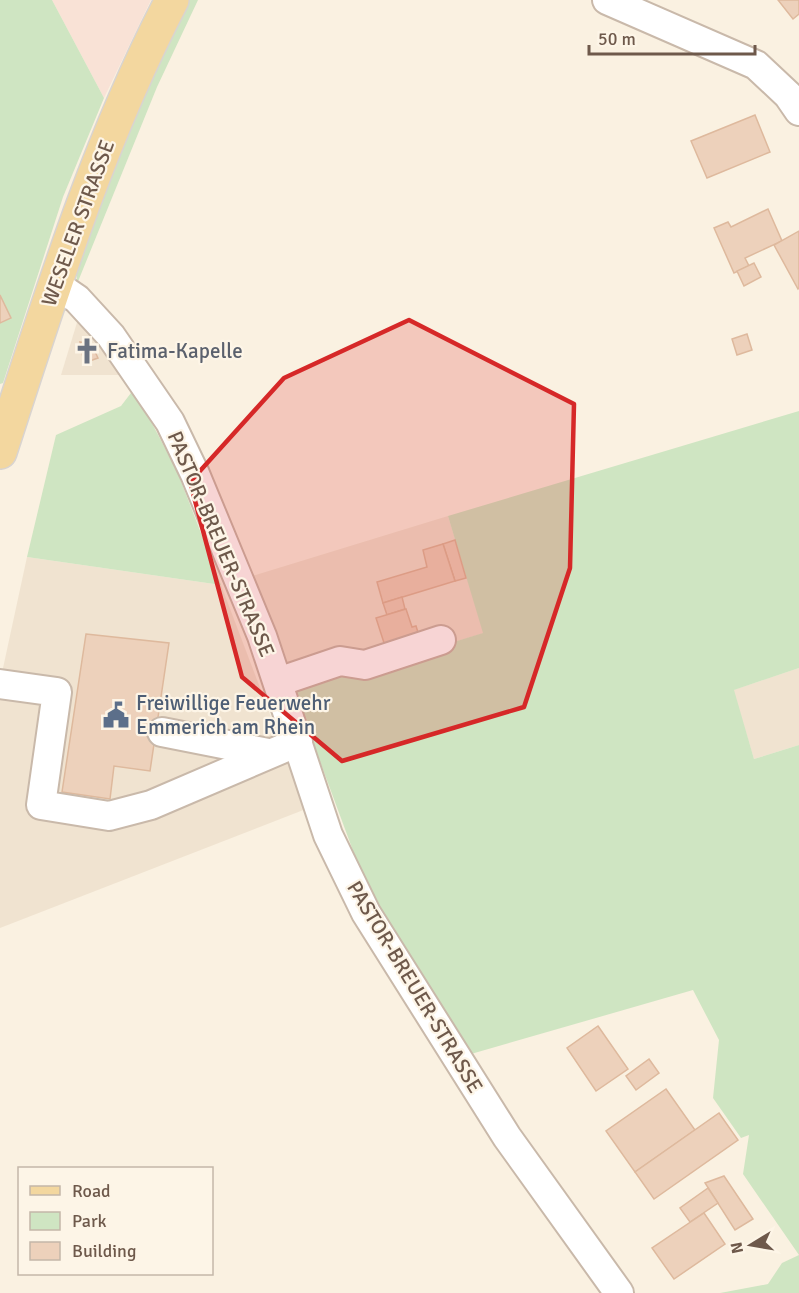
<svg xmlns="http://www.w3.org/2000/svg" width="799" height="1293" viewBox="0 0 799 1293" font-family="Signika,sans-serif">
  <rect width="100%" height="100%" fill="#faf1e1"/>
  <g fill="#f0e3d0">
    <path d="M79 316 87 320 121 375H61Z"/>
    <path d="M448 516 484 633 294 691 252 576Z"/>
    <path d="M27 557 221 585 306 809 0 928V682Z"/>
    <path d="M799 668V745L754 759 733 690Z"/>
  </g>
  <path fill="#f9e2d6" d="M52 0H151L104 98Z"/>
  <g fill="#cfe5c2">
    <path d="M0 0H52L104 98 63 197 3 383 0 384Z"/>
    <path d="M189 0H198L157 87 77 284C74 251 98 206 111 176 136 116 160 58 189 0Z"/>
    <path d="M134 389 177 471 221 585 27 557 56 435 121 406Z"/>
    <path d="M799 411V668L734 690 754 759 799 745V1293H720L768 1284 782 1263 799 1255 743 1174 749 1135 741 1138 713 1098 719 1040 693 990 471 1054 369 894 294 691 483 633 448 516Z"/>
  </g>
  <g fill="#edd1bb" stroke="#deb99d" stroke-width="1.5">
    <path d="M778 0H799V14L793 19Z"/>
    <path d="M755 115 770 152 707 178 691 141Z"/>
    <path d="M768 209 782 241 745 258 749 266 734 273 714 228 728 222 731 227Z"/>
    <path d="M799 231V288L798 289 774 245Z"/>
    <path d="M754 263 761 277 744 286 737 271Z"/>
    <path d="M0 295 11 318 0 323Z"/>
    <path d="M747 334 752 350 737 355 732 339Z"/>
    <path d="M89 339 98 358 84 363 80 342 86 343 90 342Z"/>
    <path d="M455 540 466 578 455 581 443 544Z"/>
    <path d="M443 544 455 581 383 603 377 582 427 567 423 550Z"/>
    <path d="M402 597 405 609 387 615 383 603Z"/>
    <path d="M406 609 412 627 416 626 420 639 386 649 376 618Z"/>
    <path d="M86 634 169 643 150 771 114 766 110 799 62 792Z"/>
    <path d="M598 1026 628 1069 596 1091 567 1048Z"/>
    <path d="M649 1059 659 1073 636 1090 626 1076Z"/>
    <path d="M666 1089 695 1130 635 1172 606 1131Z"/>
    <path d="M719 1113 738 1140 654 1199 635 1172Z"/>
    <path d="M724 1176 753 1219 735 1230 705 1183Z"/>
    <path d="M708 1188 718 1203 690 1222 680 1208Z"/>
    <path d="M704 1213 725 1244 674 1279 652 1248Z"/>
  </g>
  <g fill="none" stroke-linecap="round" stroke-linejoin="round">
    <g stroke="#c9b9aa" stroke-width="32">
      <g id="minor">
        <path d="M607 0 756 65 788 95 799 111"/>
        <path d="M55 284 77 299 111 336 170 422 195 474 262 636 328 835 366 913 507 1137 619 1293"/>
        <path d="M278 682 340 661 365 665 441 640"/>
        <path d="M0 684 57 692 41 805 109 816 151 805 298 742"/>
        <path d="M162 732 268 753"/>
      </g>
    </g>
    <g stroke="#d9d4d0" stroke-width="36">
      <path id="major" d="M0 452C50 298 97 144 172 0"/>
    </g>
    <use href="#minor" stroke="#fff" stroke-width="28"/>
    <use href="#major" stroke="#f3d79f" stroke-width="33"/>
  </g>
  <path fill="#d62828" fill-opacity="0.2" stroke="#d62828" stroke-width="4.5" stroke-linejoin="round" d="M409 320 574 404 570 568 524 707 342 761 242 677 190 482 284 378Z"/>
  <defs>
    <g id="church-bare" transform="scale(2.07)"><path d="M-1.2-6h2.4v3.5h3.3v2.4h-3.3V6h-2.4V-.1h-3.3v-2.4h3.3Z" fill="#6b7280" stroke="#fdf5e7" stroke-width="2.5" paint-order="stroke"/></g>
    <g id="civic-bare" transform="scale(2.07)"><path d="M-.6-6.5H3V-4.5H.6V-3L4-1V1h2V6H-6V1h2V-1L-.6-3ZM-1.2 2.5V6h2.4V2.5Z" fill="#5c6f8a" stroke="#fdf5e7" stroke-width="2.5" paint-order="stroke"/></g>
  </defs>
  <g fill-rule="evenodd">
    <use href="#church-bare" x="87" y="351"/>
    <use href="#civic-bare" x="116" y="715"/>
  </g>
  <g text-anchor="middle" stroke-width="4.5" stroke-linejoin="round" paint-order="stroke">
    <g font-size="21" fill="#6e594b" stroke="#fdf5e7">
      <text transform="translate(78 223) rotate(-70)" y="7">WESELER STRASSE</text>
      <text transform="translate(221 544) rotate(67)" y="7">PASTOR-BREUER-STRASSE</text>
      <text transform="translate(415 987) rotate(59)" y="7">PASTOR-BREUER-STRASSE</text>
    </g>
    <g font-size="21" fill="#5b616d" stroke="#fdf5e7" text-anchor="start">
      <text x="107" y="358">Fatima-Kapelle</text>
    </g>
    <g font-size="21" fill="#4e5e75" stroke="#fdf5e7" text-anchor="start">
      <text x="136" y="710">Freiwillige Feuerwehr<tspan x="136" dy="24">Emmerich am Rhein</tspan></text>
    </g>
  </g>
  <rect x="18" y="1167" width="195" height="108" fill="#fdf5e7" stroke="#c4b7a9" stroke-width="1.5"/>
  <rect x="30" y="1186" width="30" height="9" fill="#f3d79f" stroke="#c4b7a9" stroke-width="1.5"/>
  <text x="72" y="1197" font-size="18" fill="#6e594b">Road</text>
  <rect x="30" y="1212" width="30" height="18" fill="#cfe5c2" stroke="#c4b7a9" stroke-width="1.5"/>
  <text x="72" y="1227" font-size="18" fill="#6e594b">Park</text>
  <rect x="30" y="1242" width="30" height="18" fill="#edd1bb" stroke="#c4b7a9" stroke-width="1.5"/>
  <text x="72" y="1257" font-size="18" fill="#6e594b">Building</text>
  <g transform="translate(751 1245) rotate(259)" stroke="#fdf5e7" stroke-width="4.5" paint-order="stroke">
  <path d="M0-4.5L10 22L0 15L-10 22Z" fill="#6e594b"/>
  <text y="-9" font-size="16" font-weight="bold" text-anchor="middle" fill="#6e594b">N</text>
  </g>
  <path d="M589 45v9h166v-9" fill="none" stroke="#6e594b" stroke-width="3"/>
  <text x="598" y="45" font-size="18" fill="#6e594b" stroke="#fdf5e7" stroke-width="4.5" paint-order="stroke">50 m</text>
</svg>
